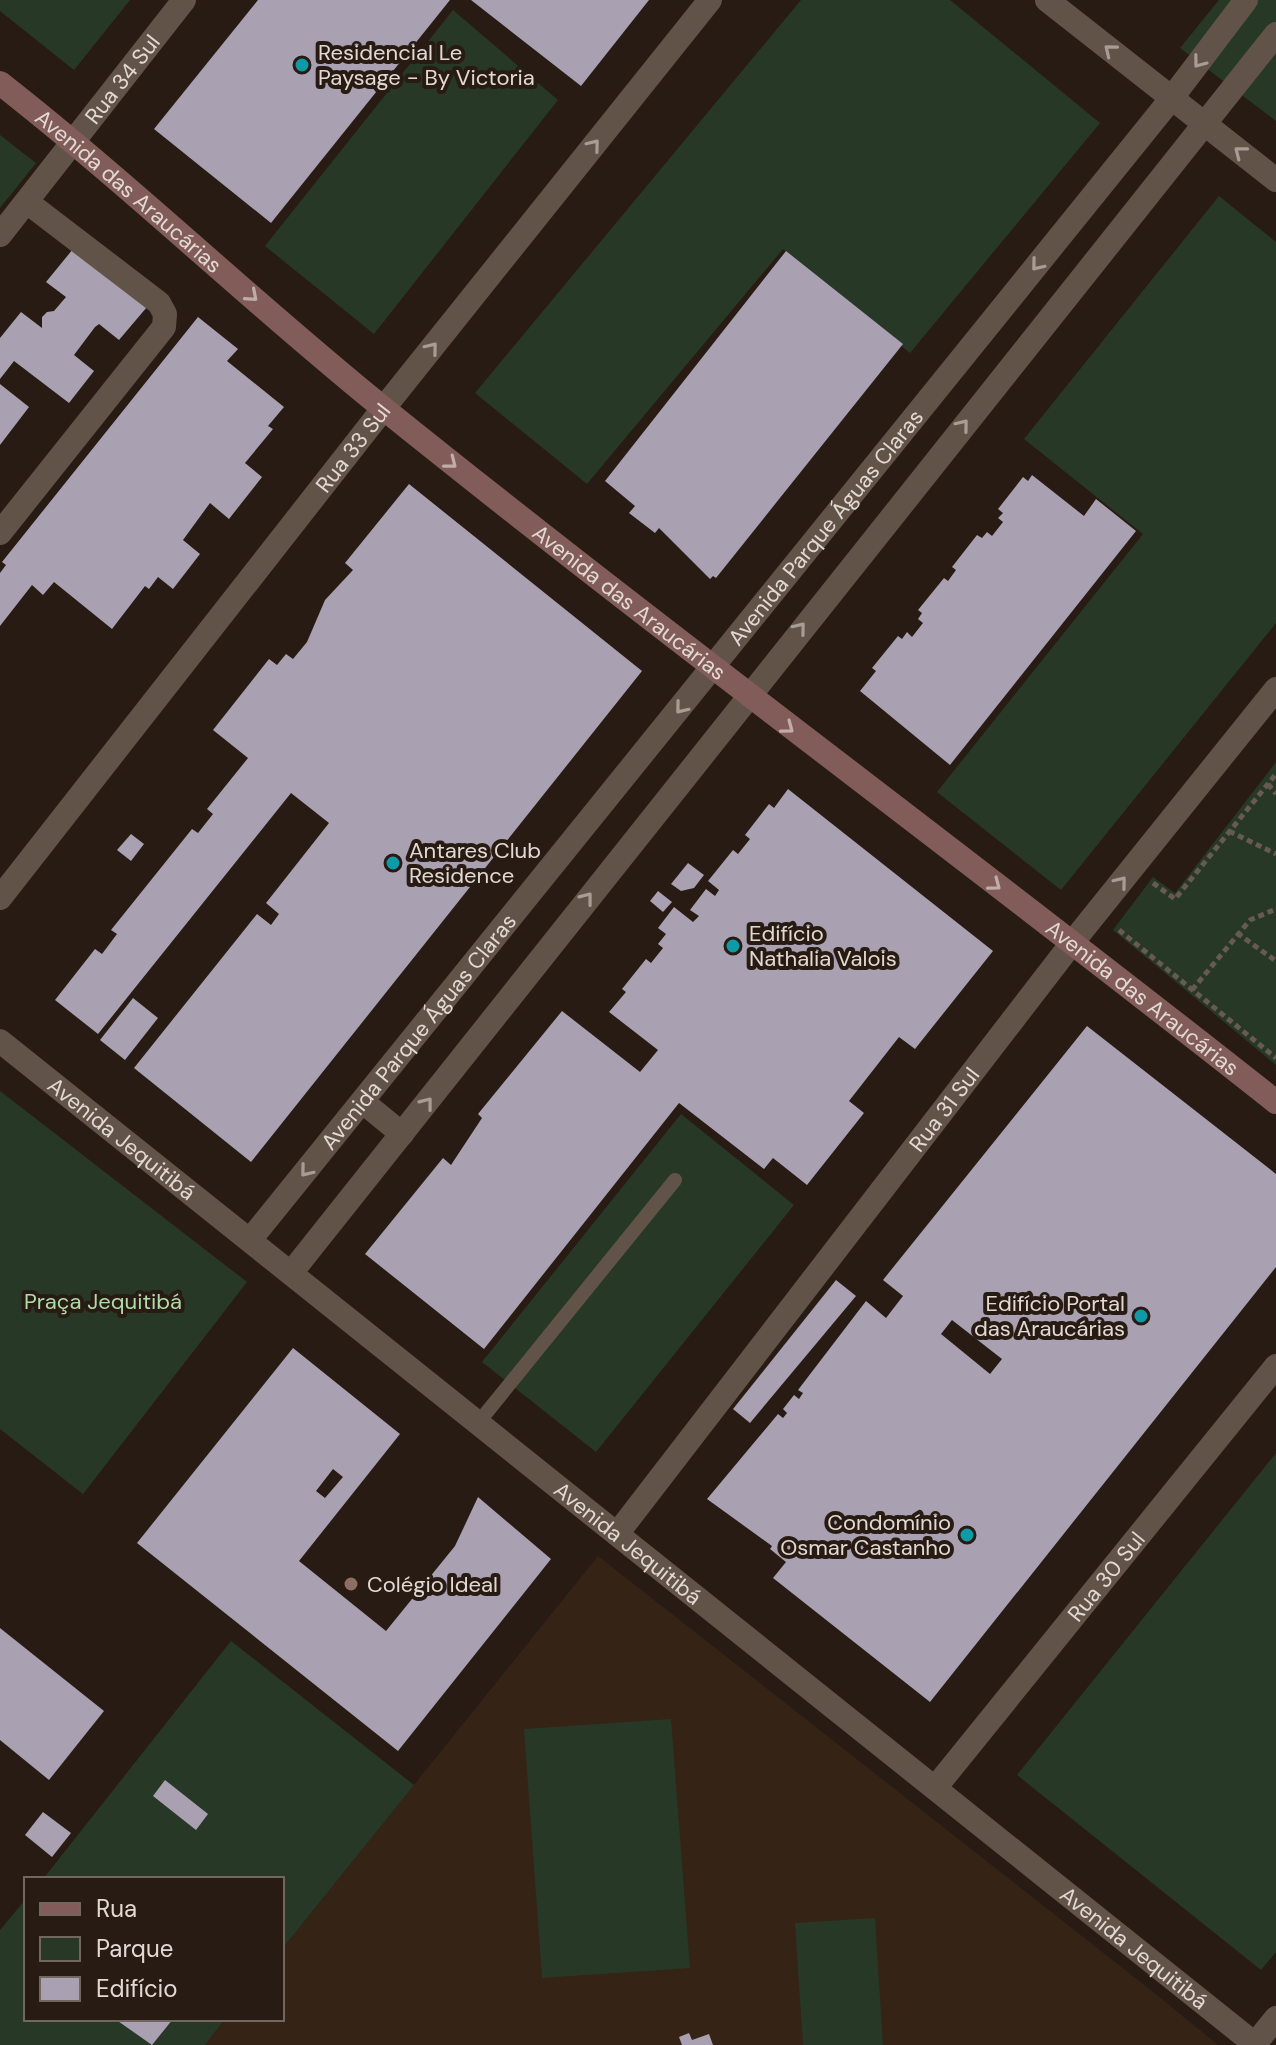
<svg xmlns="http://www.w3.org/2000/svg" width="1276" height="2045" viewBox="0 0 1276 2045" font-family="'DM Sans',sans-serif">
  <rect width="100%" height="100%" fill="#281b13"/>
  <path fill="#352316" d="M598 1556 1157 1995 1218 2045H205L225 2019H282V1949Z"/>
  <g fill="#283827">
    <path d="M0 0H130L74 70 0 11Z"/>
    <path d="M801 0H950L1100 123 910 353 783 249 587 484 475 393Z"/>
    <path d="M1219 0H1276V121L1180 48Z"/>
    <path d="M453 10 558 100 374 334 265 246Z"/>
    <path d="M0 135 36 163 0 208Z"/>
    <path d="M1219 196 1276 242V623L1061 890 937 792 1143 534 1024 439Z"/>
    <path d="M1276 762V1065L1113 930 1153 877 1175 893Z"/>
    <path d="M0 1091 247 1282 83 1494 0 1429Z"/>
    <path d="M681 1114 794 1205 596 1452 482 1362Z"/>
    <path d="M1276 1453V1952L1261 1970 1017 1775Z"/>
    <path d="M231 1641 414 1785 282 1949V1879H43Z"/>
    <path d="M671 1719 690 1968 542 1978 524 1729Z"/>
    <path d="M26 1899V2019H225L205 2045H0V1930Z"/>
    <path d="M875 1918 883 2045H803L795 1923Z"/>
  </g>
  <g fill="#a9a0b1" fill-rule="evenodd">
    <path d="M258 0H450L271 223 154 129Z"/>
    <path d="M471 0H649L581 86Z"/>
    <path d="M73 249 147 307 119 340 99 324 95 327 74 355 94 371 69 403 14 361 0 379V338L21 312 42 328V317L47 312 54 311 66 297 46 282Z"/>
    <path d="M786 251 903 344 716 578 713 576 710 579 659 528 655 533 629 513 635 506 605 481Z"/>
    <path d="M198 317 238 349 227 361 284 407 268 426 273 429 245 463 262 477 229 519 210 503 183 540 200 554 173 589 158 577 149 589 145 586 112 629 54 582 43 595 32 585 0 626V573L6 565 2 562Z"/>
    <path d="M0 384 29 407 0 445Z"/>
    <path d="M1032 475 1084 516 1096 499 1136 531 950 765 860 691 876 671 872 668 898 636 902 639 907 632 912 637 923 623 918 619 922 613 918 610 944 578 948 581 956 570 952 567 977 535 982 538 987 532 992 536 1003 522 998 518 1003 513 998 509 1023 477 1028 481Z"/>
    <path d="M409 484 642 671 251 1162 134 1068 257 914 271 925 279 914 266 903 329 823 291 793 98 1034 55 1000 95 949 102 954 117 934 111 930 192 829 198 833 213 814 207 809 248 758 213 730 269 659 277 665 286 654 293 659 307 642 325 600 353 570 345 563Z"/>
    <path d="M788 789 993 951 915 1049 899 1037 849 1101 864 1113 807 1185 773 1158 764 1169 679 1103 484 1349 365 1254 443 1158 451 1165 482 1118 478 1114 562 1011 640 1072 658 1050 609 1012 626 992 622 989 646 959 651 963 663 948 658 944 666 934 658 928 674 907 693 922 699 916 690 910 706 889 715 896 719 890 708 881 733 850 738 854 750 839 745 835 769 804 774 808Z"/>
    <path d="M131 834 144 844 131 861 117 850Z"/>
    <path d="M688 863 704 875 694 888 681 891 671 884Z"/>
    <path d="M658 891 672 902 663 912 650 901Z"/>
    <path d="M133 998 158 1018 125 1060 100 1040Z"/>
    <path d="M1087 1026 1276 1174V1267L930 1702 773 1578 786 1562 770 1549 772 1546 707 1499 778 1414 783 1418 787 1413 783 1409 794 1395 799 1399 803 1393 798 1390 866 1301 886 1318 903 1296 883 1280ZM952 1320 1002 1359 990 1374 941 1334Z"/>
    <path d="M836 1280 856 1296 750 1423 733 1409Z"/>
    <path d="M293 1348 400 1434 299 1561 386 1631 455 1546 478 1497 551 1559 398 1751 137 1543ZM333 1469 343 1477 325 1498 316 1491Z"/>
    <path d="M0 1628 104 1711 49 1780 0 1740Z"/>
    <path d="M165 1780 208 1814 196 1830 153 1796Z"/>
    <path d="M43 1812 71 1833 52 1857 25 1835Z"/>
    <path d="M115 2019H173L152 2045Z"/>
    <path d="M689 2033 692 2040 709 2034 713 2045H682L679 2037Z"/>
  </g>
  <g fill="none" stroke-linecap="round" stroke-linejoin="round">
    <g stroke="#665a53" stroke-width="5" stroke-dasharray="6 4" stroke-linecap="butt">
      <path d="M1268 784 1276 794"/>
      <path d="M1229 831 1276 854"/>
      <path d="M1153 883 1175 899 1276 774"/>
      <path d="M1119 930 1276 1058"/>
      <path d="M1237 933 1276 961"/>
      <path d="M1192 990 1250 920 1276 909"/>
    </g>
    <path stroke="#625349" stroke-width="14" d="M478 1423 675 1180"/>
    <g stroke="#625349" stroke-width="24">
      <path id="s1" d="M0 235 184 0"/>
      <path d="M0 533 164 327 165 314 159 303 27 202"/>
      <path id="s2" d="M0 898 383 409 710 0"/>
      <path id="s3" d="M617 1534 1072 943 1276 689"/>
      <path id="s4" d="M935 1788 1276 1366"/>
    </g>
    <g stroke="#625349" stroke-width="24">
      <path d="M1047 0 1276 180"/>
      <path id="s5" d="M0 1041 1256 2045"/>
      <path d="M363 1102 402 1134"/>
      <path id="s6" d="M250 1240 1171 99 1246 0"/>
      <path d="M291 1273 1276 34"/>
      <path d="M1255 2044 1276 2018"/>
    </g>
    <path stroke="#825c58" stroke-width="24" id="s7" d="M0 83C134 188 256 306 388 412 680 647 982 869 1276 1102"/>
  </g>
  <defs><path id="oneway-chevron" d="M-2-3.5L2.5 0L-2 3.5" fill="none" stroke-width="1.6" stroke-linecap="round" stroke-linejoin="round" transform="scale(2)"/></defs>
  <g stroke="#a89d95">
    <use href="#oneway-chevron" transform="translate(1110 50) rotate(-141)"/>
    <use href="#oneway-chevron" transform="translate(1199 62) rotate(127)"/>
    <use href="#oneway-chevron" transform="translate(594 145) rotate(-51)"/>
    <use href="#oneway-chevron" transform="translate(1240 152) rotate(-142)"/>
    <use href="#oneway-chevron" transform="translate(1037 265) rotate(129)"/>
    <use href="#oneway-chevron" transform="translate(432 348) rotate(-51)"/>
    <use href="#oneway-chevron" transform="translate(963 425) rotate(-51)"/>
    <use href="#oneway-chevron" transform="translate(800 628) rotate(-51)"/>
    <use href="#oneway-chevron" transform="translate(681 708) rotate(129)"/>
    <use href="#oneway-chevron" transform="translate(1121 882) rotate(-51)"/>
    <use href="#oneway-chevron" transform="translate(587 898) rotate(-52)"/>
    <use href="#oneway-chevron" transform="translate(427 1103) rotate(-52)"/>
    <use href="#oneway-chevron" transform="translate(306 1171) rotate(129)"/>
  </g>
  <g stroke="#c0ada8">
    <use href="#oneway-chevron" transform="translate(252 296) rotate(41)"/>
    <use href="#oneway-chevron" transform="translate(451 463) rotate(38)"/>
    <use href="#oneway-chevron" transform="translate(788 728) rotate(37)"/>
    <use href="#oneway-chevron" transform="translate(995 885) rotate(37)"/>
  </g>
  <g fill="#0f9aa8" stroke="#281b13" stroke-width="3">
    <circle cx="302" cy="65" r="8"/>
    <circle cx="393" cy="863" r="8"/>
    <circle cx="733" cy="946" r="8"/>
    <circle cx="1141" cy="1316" r="8"/>
    <circle cx="967" cy="1535" r="8"/>
  </g>
  <circle fill="#8d6e63" stroke="#281b13" stroke-width="3" cx="351" cy="1584" r="8"/>
  <g text-anchor="middle" stroke-width="8" stroke-linejoin="round" paint-order="stroke">
    <g font-size="22" fill="#e2d9d3" stroke="#281b13" text-anchor="start">
      <text x="318" y="60">Residencial Le<tspan x="318" dy="25">Paysage - By Victoria</tspan></text>
      <text x="409" y="858">Antares Club<tspan x="409" dy="25">Residence</tspan></text>
      <text x="749" y="941">Edifício<tspan x="749" dy="25">Nathalia Valois</tspan></text>
      <text x="1125" y="1311" text-anchor="end">Edifício Portal<tspan x="1125" dy="25">das Araucárias</tspan></text>
      <text x="951" y="1530" text-anchor="end">Condomínio<tspan x="951" dy="25">Osmar Castanho</tspan></text>
      <text x="367" y="1592">Colégio Ideal</text>
    </g>
    <g font-size="22" fill="#e2d9d3" stroke="#281b13">
      <text dy="8" stroke="none"><textPath href="#s1" startOffset="198">Rua 34 Sul</textPath></text>
      <text dy="8" stroke="none"><textPath href="#s7" startOffset="168">Avenida das Araucárias</textPath></text>
      <text dy="8" stroke="none"><textPath href="#s2" startOffset="572">Rua 33 Sul</textPath></text>
      <text dy="8" stroke="none"><textPath href="#s6" startOffset="916">Avenida Parque Águas Claras</textPath></text>
      <text dy="8" stroke="none"><textPath href="#s7" startOffset="816">Avenida das Araucárias</textPath></text>
      <text dy="8" stroke="none"><textPath href="#s7" startOffset="1464">Avenida das Araucárias</textPath></text>
      <text dy="8" stroke="none"><textPath href="#s6" startOffset="268">Avenida Parque Águas Claras</textPath></text>
      <text dy="8" stroke="none"><textPath href="#s3" startOffset="536">Rua 31 Sul</textPath></text>
      <text dy="8" stroke="none"><textPath href="#s5" startOffset="156">Avenida Jequitibá</textPath></text>
      <text dy="8" stroke="none"><textPath href="#s5" startOffset="804">Avenida Jequitibá</textPath></text>
      <text dy="8" stroke="none"><textPath href="#s4" startOffset="272">Rua 30 Sul</textPath></text>
      <text dy="8" stroke="none"><textPath href="#s5" startOffset="1452">Avenida Jequitibá</textPath></text>
    </g>
    <g font-size="22" fill="#afdda9" stroke="#281b13">
      <text x="103" y="1309">Praça Jequitibá</text>
    </g>
  </g>
  <rect x="24" y="1877" width="260" height="144" fill="#281b13" stroke="#726760" stroke-width="2"/>
  <rect x="40" y="1903" width="40" height="12" fill="#825c58" stroke="#726760" stroke-width="2"/>
  <text x="96" y="1917" font-size="24" fill="#e2d9d3">Rua</text>
  <rect x="40" y="1937" width="40" height="24" fill="#283827" stroke="#726760" stroke-width="2"/>
  <text x="96" y="1957" font-size="24" fill="#e2d9d3">Parque</text>
  <rect x="40" y="1977" width="40" height="24" fill="#a9a0b1" stroke="#726760" stroke-width="2"/>
  <text x="96" y="1997" font-size="24" fill="#e2d9d3">Edifício</text>
</svg>
